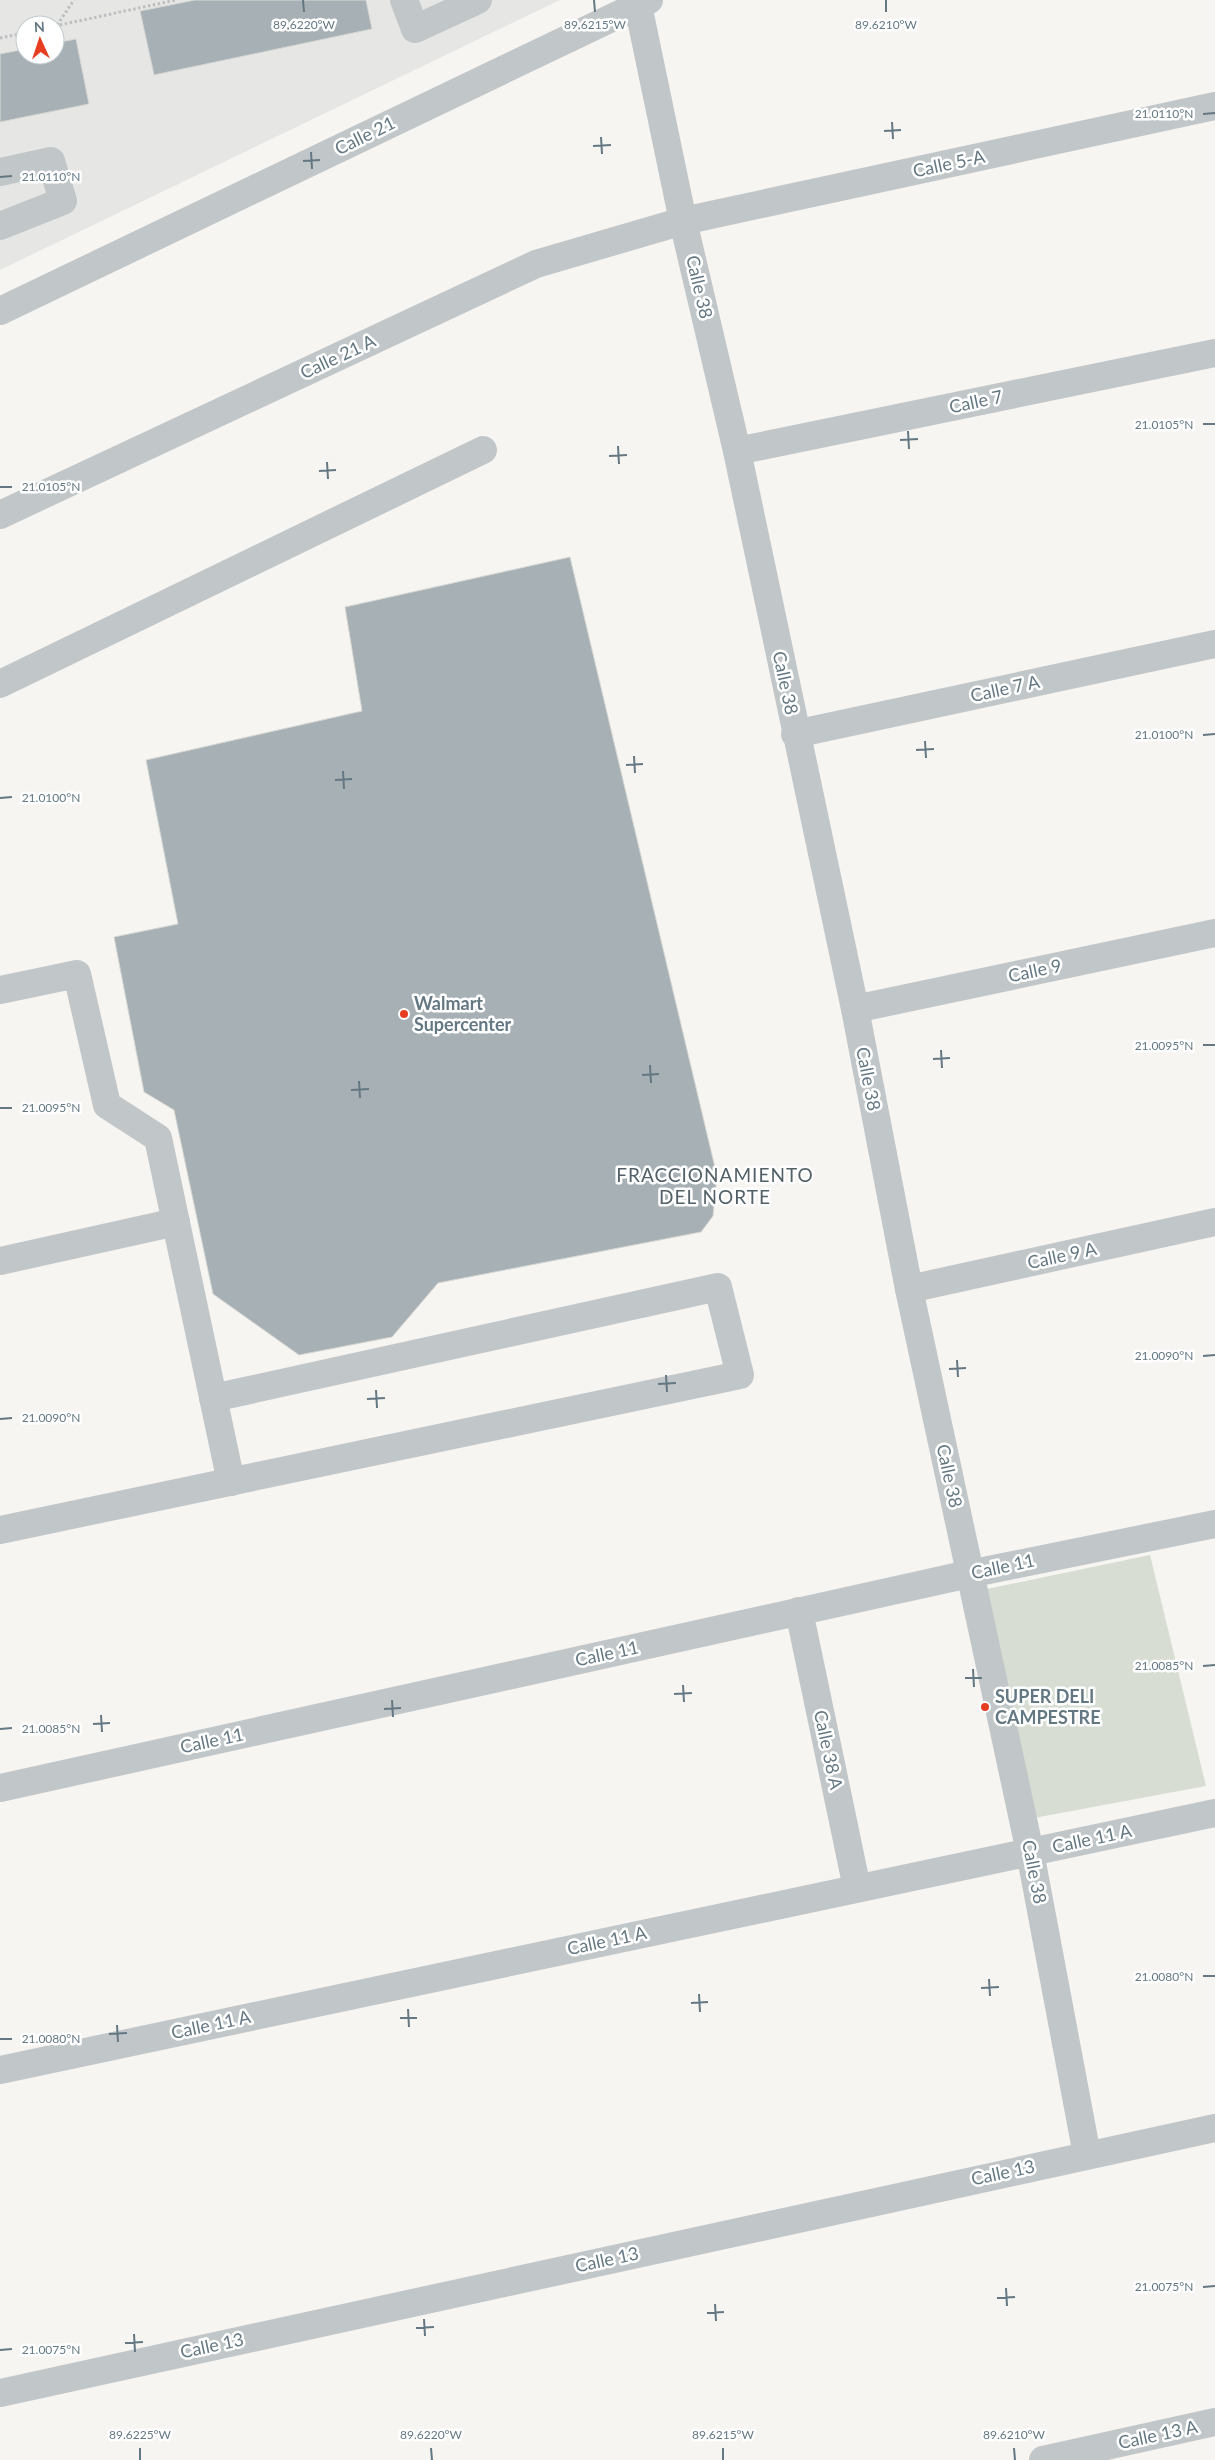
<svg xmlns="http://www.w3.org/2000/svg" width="1215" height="2460" viewBox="0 0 1215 2460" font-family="Lato,sans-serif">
  <rect width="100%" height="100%" fill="#f6f5f2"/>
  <path fill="#e6e7e5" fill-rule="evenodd" d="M0 0H560L0 270ZM25 25H55V55H25Z"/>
  <path fill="#d7ddd3" d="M1150 1555 1206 1786 1034 1818 987 1589Z"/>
  <g fill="#a7b1b5" stroke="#d7d7d4">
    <path d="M195 0H366L372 29 154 75 140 11Z"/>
    <path d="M76 39 89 104 0 122V54L25 49V55H55V43Z"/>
    <path d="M570 557 717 1176 713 1216 701 1232 438 1283 392 1337 299 1355 213 1294 174 1110 144 1092 114 937 178 924 146 760 362 711 345 607Z"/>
  </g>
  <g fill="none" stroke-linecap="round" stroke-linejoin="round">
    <g stroke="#bdbfc1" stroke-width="3" stroke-dasharray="2.5 2.5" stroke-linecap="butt">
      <path d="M57 25 74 0"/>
      <path d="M55 26 176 0"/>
      <path d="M0 38 25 33"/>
    </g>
    <g stroke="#c1c6c8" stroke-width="28">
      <path d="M404 0 415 29 478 0"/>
      <path d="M638 5 683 221 737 451 855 1009 909 1289 1030 1852 1087 2155"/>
      <path d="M0 172 51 161 63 201 0 226"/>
      <path d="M0 311 649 0"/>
      <path d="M737 451 1215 353"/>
      <path d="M0 515 536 264 683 221 1215 106"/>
      <path d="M0 684 483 450"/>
      <path d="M795 734 1215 644"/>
      <path d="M0 990 77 974 107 1105 158 1138 231 1482"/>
      <path d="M855 1009 1215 933"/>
      <path d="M0 1261 176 1222"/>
      <path d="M909 1289 1215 1222"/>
      <path d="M0 1530 740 1375 718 1287 213 1398"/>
      <path d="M799 1611 857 1888"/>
      <path d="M0 1788 969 1574 1215 1524"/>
      <path d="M0 2070 1215 1813"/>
      <path d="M0 2393 1215 2128"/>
      <path d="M1043 2460 1215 2422"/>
    </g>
  </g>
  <path fill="none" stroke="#647883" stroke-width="2" d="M303 0 304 12M594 0 595 12M886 0V12M1203 114 1215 113M892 122 893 139M884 131 901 130M601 137 602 154M593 146 611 145M311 152 312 169M303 161 320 160M0 177 12 176M1203 424H1215M908 431 909 449M900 440 918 439M618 446 619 464M609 456 627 455M327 462 328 479M319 471 336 470M0 487H12M1203 735 1215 734M925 741 926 758M916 750 934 749M634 756 635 773M626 765 643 764M343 771 344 789M335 780 352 779M0 798 12 797M1203 1045H1215M941 1050 942 1068M933 1059 950 1058M650 1065 651 1083M642 1075 659 1074M359 1081 360 1098M351 1090 369 1089M0 1108H12M1203 1356 1215 1355M957 1360 958 1377M949 1369 966 1368M666 1375 667 1392M658 1384 676 1383M376 1390 377 1408M367 1399 385 1398M0 1419 12 1418M1203 1666 1215 1665M973 1669 974 1687M965 1678H982M683 1685 684 1702M674 1694 692 1693M392 1700 393 1717M384 1709 401 1708M101 1715 102 1732M93 1724 110 1723M0 1729 12 1728M1203 1976H1215M989 1979 990 1996M981 1988 999 1987M699 1994 700 2012M691 2003 708 2002M408 2009 409 2027M400 2018H417M117 2025 118 2042M109 2034 127 2033M0 2039H12M1203 2287 1215 2286M1006 2288 1007 2306M997 2298 1015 2297M715 2304 716 2321M707 2313 724 2312M424 2319 425 2336M416 2328 434 2327M134 2334 135 2352M125 2343 143 2342M0 2350 12 2349M140 2448V2460M431 2448 432 2460M723 2448V2460M1014 2448 1015 2460"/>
  <g fill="#e73d21" stroke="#fff" stroke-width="2">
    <circle cx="404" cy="1014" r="5"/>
    <circle cx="985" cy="1707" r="5"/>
  </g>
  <g text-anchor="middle" stroke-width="5" stroke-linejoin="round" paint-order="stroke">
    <g font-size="18" fill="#647883" stroke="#fff">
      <text transform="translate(365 136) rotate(-26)" y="6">Calle 21</text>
      <text transform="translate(949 164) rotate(-12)" y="6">Calle 5-A</text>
      <text transform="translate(699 287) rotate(77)" y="6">Calle 38</text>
      <text transform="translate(338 357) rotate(-25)" y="6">Calle 21 A</text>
      <text transform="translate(976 402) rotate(-12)" y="6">Calle 7</text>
      <text transform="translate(785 683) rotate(78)" y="6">Calle 38</text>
      <text transform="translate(1005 689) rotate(-12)" y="6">Calle 7 A</text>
      <text transform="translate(1035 971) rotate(-12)" y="6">Calle 9</text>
      <text transform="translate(868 1079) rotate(79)" y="6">Calle 38</text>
      <text transform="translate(1062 1256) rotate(-12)" y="6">Calle 9 A</text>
      <text transform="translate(949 1476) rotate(78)" y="6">Calle 38</text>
      <text transform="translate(1003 1567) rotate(-12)" y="6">Calle 11</text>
      <text transform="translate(607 1654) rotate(-12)" y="6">Calle 11</text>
      <text transform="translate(212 1741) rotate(-12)" y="6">Calle 11</text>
      <text transform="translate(828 1750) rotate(78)" y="6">Calle 38 A</text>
      <text transform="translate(1092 1839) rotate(-12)" y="6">Calle 11 A</text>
      <text transform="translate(1034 1872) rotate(79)" y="6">Calle 38</text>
      <text transform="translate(607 1941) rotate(-12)" y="6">Calle 11 A</text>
      <text transform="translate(211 2025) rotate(-12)" y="6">Calle 11 A</text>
      <text transform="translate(1003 2173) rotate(-12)" y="6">Calle 13</text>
      <text transform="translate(607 2260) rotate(-12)" y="6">Calle 13</text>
      <text transform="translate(212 2346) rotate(-12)" y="6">Calle 13</text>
      <text transform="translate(1158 2435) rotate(-12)" y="6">Calle 13 A</text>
    </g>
    <g font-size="18" font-weight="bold" fill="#647883" stroke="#fff" text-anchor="start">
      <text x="414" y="1010">Walmart<tspan x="414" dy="21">Supercenter</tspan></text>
      <text x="995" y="1703">SUPER DELI<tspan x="995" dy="21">CAMPESTRE</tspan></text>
    </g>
    <g font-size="19" letter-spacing="1" fill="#526068" stroke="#fff">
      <text x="715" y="1182">FRACCIONAMIENTO<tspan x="715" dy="22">DEL NORTE</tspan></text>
    </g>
  </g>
  <g font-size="12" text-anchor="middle" fill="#647883" stroke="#fff" stroke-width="5" stroke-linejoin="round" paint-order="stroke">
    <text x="304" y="29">89.6220°W</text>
    <text x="595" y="29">89.6215°W</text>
    <text x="886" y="29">89.6210°W</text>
    <text x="1164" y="118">21.0110°N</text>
    <text x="51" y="181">21.0110°N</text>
    <text x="1164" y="429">21.0105°N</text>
    <text x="51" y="491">21.0105°N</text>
    <text x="1164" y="739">21.0100°N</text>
    <text x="51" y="802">21.0100°N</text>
    <text x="1164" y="1050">21.0095°N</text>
    <text x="51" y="1112">21.0095°N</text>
    <text x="1164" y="1360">21.0090°N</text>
    <text x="51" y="1422">21.0090°N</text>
    <text x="1164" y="1670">21.0085°N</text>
    <text x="51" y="1733">21.0085°N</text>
    <text x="1164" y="1981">21.0080°N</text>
    <text x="51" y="2043">21.0080°N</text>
    <text x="1164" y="2291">21.0075°N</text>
    <text x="51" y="2354">21.0075°N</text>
    <text x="140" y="2439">89.6225°W</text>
    <text x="431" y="2439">89.6220°W</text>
    <text x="723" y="2439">89.6215°W</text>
    <text x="1014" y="2439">89.6210°W</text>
  </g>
  <g transform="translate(40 40) rotate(357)"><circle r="24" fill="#ffffff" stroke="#c1c9cd"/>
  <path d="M0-4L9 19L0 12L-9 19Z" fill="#e73d21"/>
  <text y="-8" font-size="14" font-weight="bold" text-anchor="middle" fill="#647883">N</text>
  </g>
</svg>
